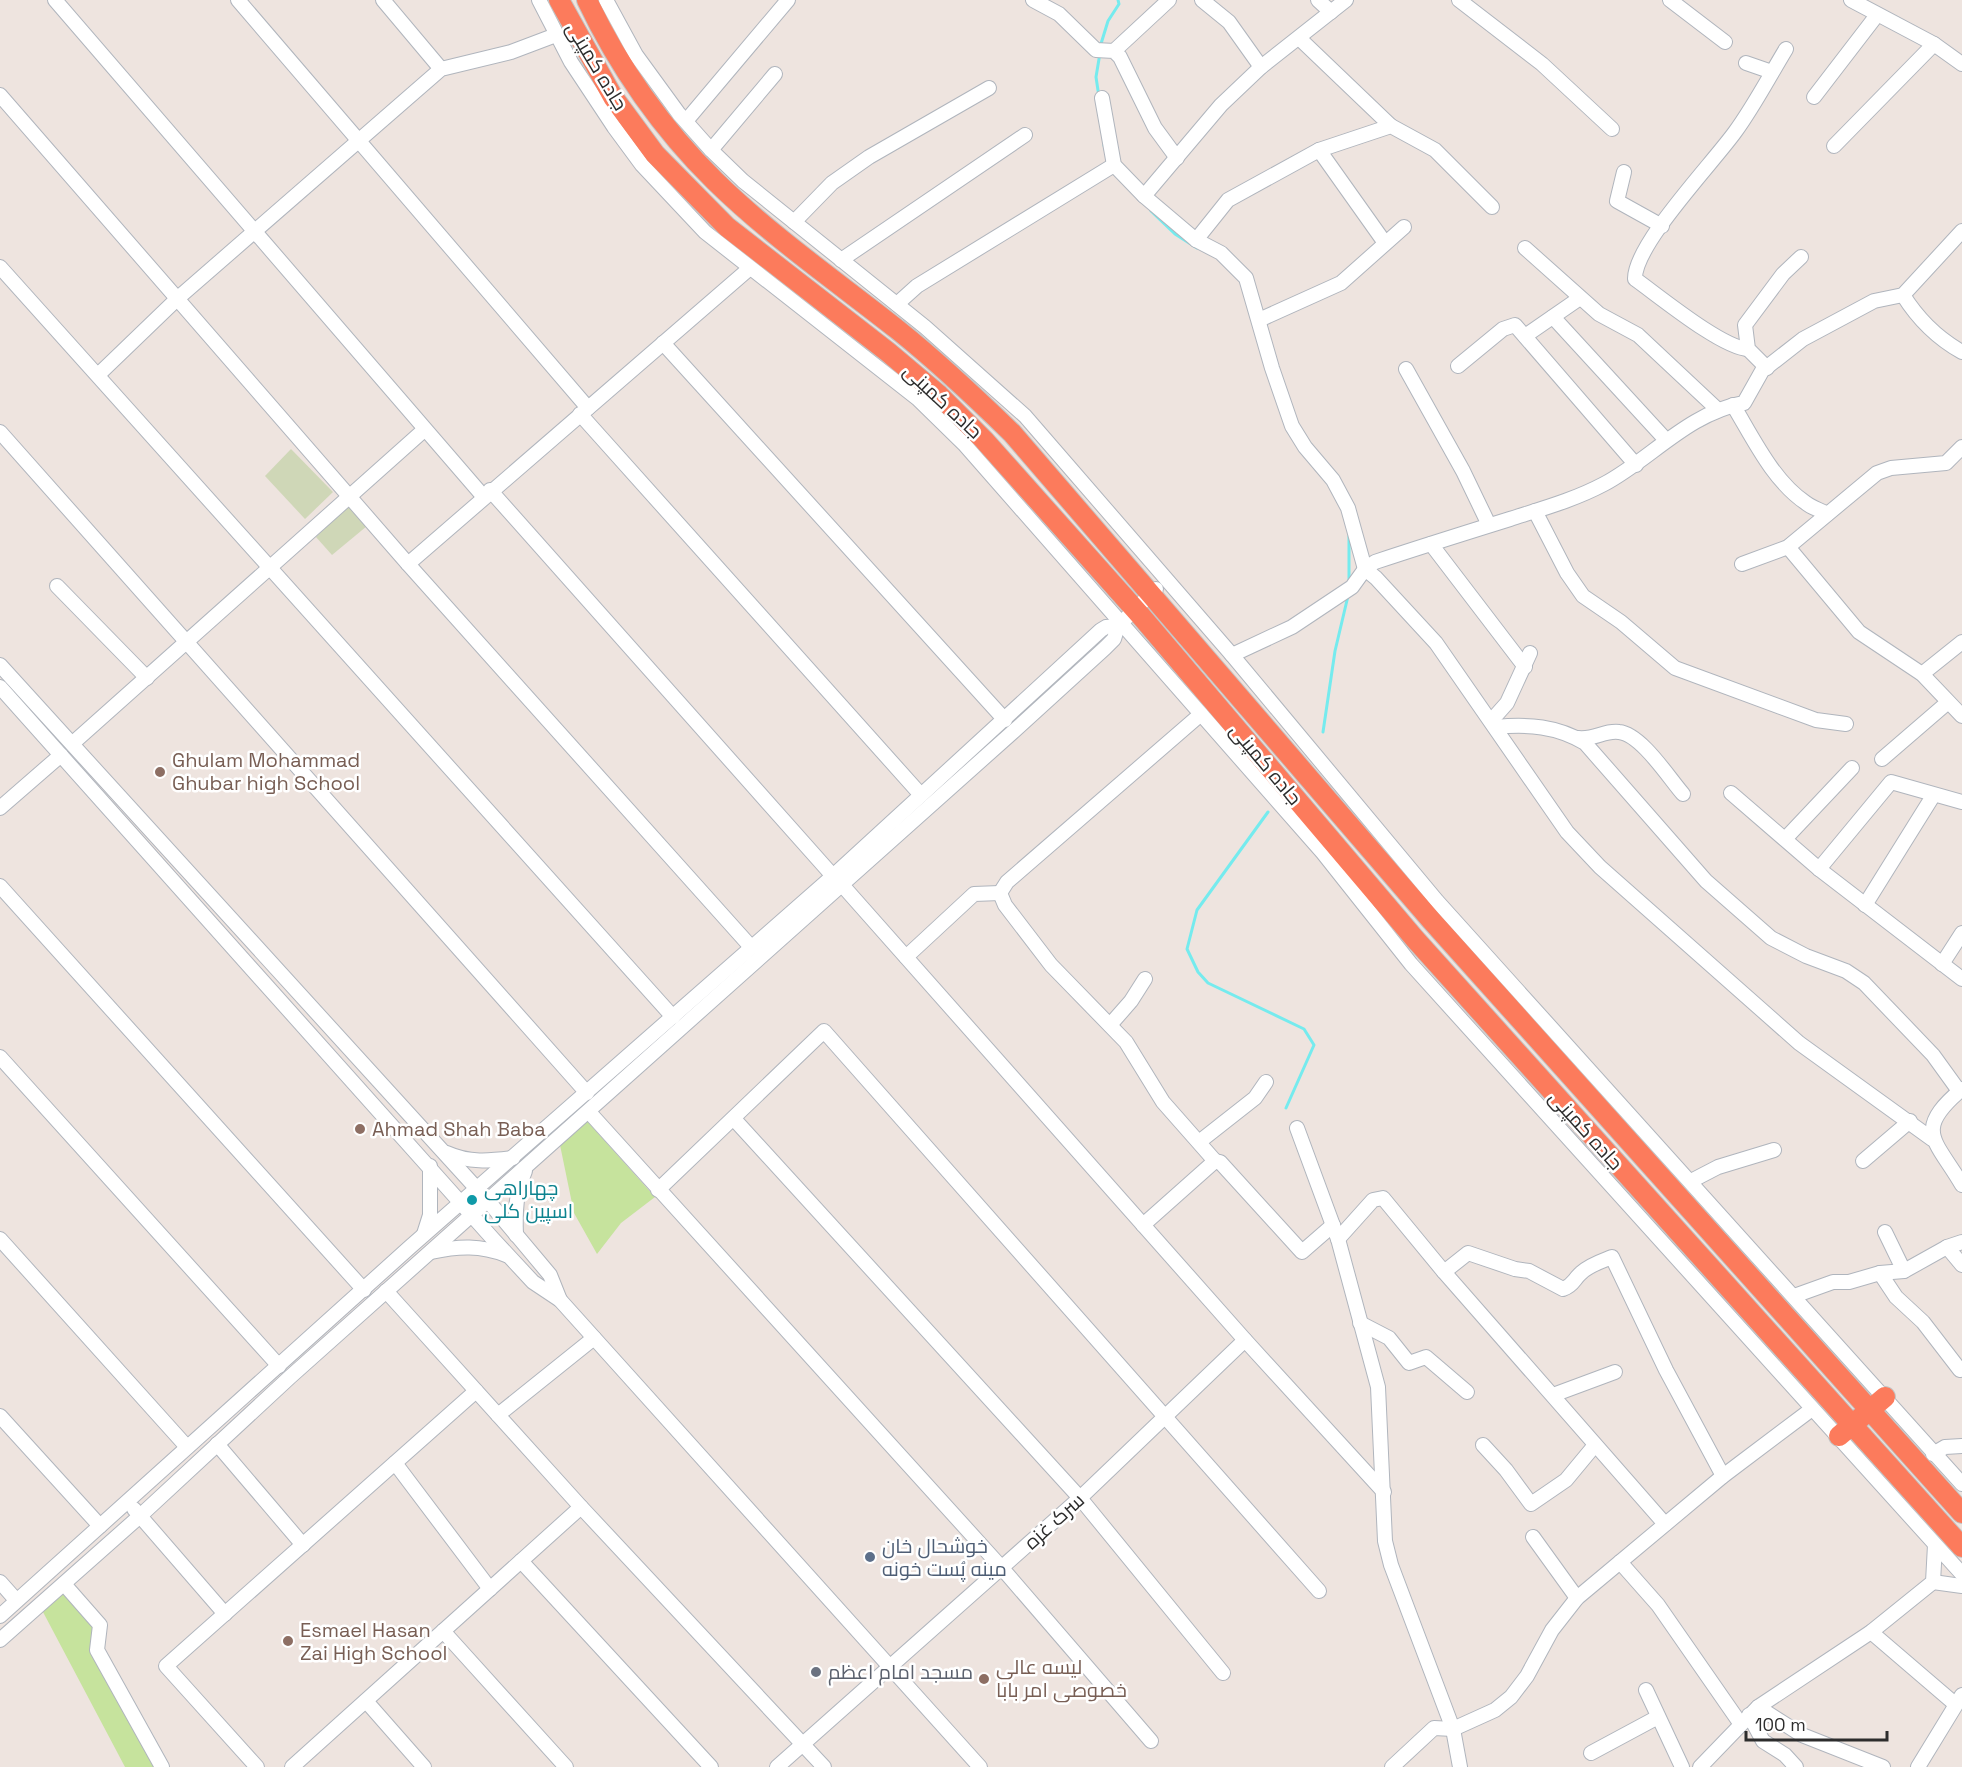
<svg xmlns="http://www.w3.org/2000/svg" width="1962" height="1767" viewBox="0 0 1962 1767" font-family="'Space Grotesk',Cairo,sans-serif">
  <rect width="100%" height="100%" fill="#eee4df"/>
  <g fill="#c6e39d">
    <path d="M586 1120 655 1197 621 1223 597 1254 574 1213 560 1145Z"/>
    <path d="M65 1592 94 1625 93 1646 159 1767H125L43 1612Z"/>
  </g>
  <g fill="#cfd7b7">
    <path d="M291 449 333 492 305 519 265 476Z"/>
    <path d="M348 506 367 526 332 555 316 537Z"/>
  </g>
  <g fill="none" stroke-linecap="round" stroke-linejoin="round">
    <g stroke="#75ebee" stroke-width="3">
      <path d="M1100 47 1108 21 1119 4 1118 0"/>
      <path d="M1099 97 1096 77 1100 53"/>
      <path d="M1104 145 1109 164"/>
      <path d="M1151 211 1175 234 1197 248"/>
      <path d="M1349 583V536"/>
      <path d="M1323 732 1335 651 1348 596"/>
      <path d="M1268 812 1197 910 1187 949 1198 972 1208 983 1304 1029 1314 1045 1286 1108"/>
    </g>
    <g stroke="#b0b5bd" stroke-width="16">
      <g id="minor">
        <path d="M55 0 483 496"/>
        <path d="M238 0 588 408"/>
        <path d="M383 0 441 69"/>
        <path d="M539 0 571 62 614 127 642 165 705 232 918 399 964 444 1323 853 1411 964 1962 1574"/>
        <path d="M606 0 636 55 679 114 711 150 743 181 925 327 1025 416 1232 655 1437 901 1962 1484"/>
        <path d="M1033 0 1059 14 1096 50 1114 51 1120 57 1155 128 1177 158"/>
        <path d="M1202 0 1229 22 1261 67"/>
        <path d="M1318 0 1331 12"/>
        <path d="M1459 0 1542 64 1612 129"/>
        <path d="M1670 0 1725 42"/>
        <path d="M1851 0 1934 44 1962 64"/>
        <path d="M1300 39 1391 126"/>
        <path d="M1114 51 1169 0"/>
        <path d="M1746 63 1772 72"/>
        <path d="M0 95 408 564 751 947"/>
        <path d="M1814 97 1877 15"/>
        <path d="M1102 98 1114 165 1144 196 1196 240 1221 253 1246 278 1272 368 1292 426 1305 447 1333 480 1348 508 1365 569 1376 578 1436 643 1567 832 1600 867 1799 1043 1932 1139"/>
        <path d="M686 121 788 0"/>
        <path d="M1834 146 1934 44"/>
        <path d="M711 150 775 74"/>
        <path d="M1319 150 1385 243"/>
        <path d="M1624 172 1617 201 1662 226"/>
        <path d="M1144 196 1221 105 1261 67 1346 0"/>
        <path d="M794 222 832 183 869 157 989 88"/>
        <path d="M1196 240 1228 200 1319 150 1391 126 1435 150 1492 207"/>
        <path d="M1525 248 1599 314 1638 335 1717 409"/>
        <path d="M841 260 1025 135"/>
        <path d="M0 267 673 1017"/>
        <path d="M1903 295C1918 319 1937 338 1962 352"/>
        <path d="M897 304 917 286 1114 165"/>
        <path d="M1553 317 1666 440"/>
        <path d="M1259 320 1341 283 1404 227"/>
        <path d="M1525 336 1580 298"/>
        <path d="M663 343 1005 720"/>
        <path d="M1748 349C1722 348 1659 296 1635 279 1634 245 1712 164 1735 132 1754 106 1769 77 1786 49"/>
        <path d="M1458 366 1503 329 1515 325 1636 465"/>
        <path d="M1767 368 1748 349 1745 325 1783 274 1801 257"/>
        <path d="M1406 369 1463 471 1489 525"/>
        <path d="M98 375 178 298 441 69 511 52 556 35"/>
        <path d="M1733 405C1753 438 1773 481 1806 503 1812 508 1821 510 1827 514"/>
        <path d="M580 414 921 795"/>
        <path d="M0 432 587 1093"/>
        <path d="M490 490 833 876"/>
        <path d="M1535 511 1567 573 1583 596 1621 622 1675 668 1816 720 1846 724"/>
        <path d="M1431 544 1525 667"/>
        <path d="M1788 547 1859 632 1922 674 1962 716"/>
        <path d="M408 564 750 268"/>
        <path d="M1742 564 1788 547 1877 473 1891 468 1946 463 1962 447"/>
        <path d="M57 586 147 678"/>
        <path d="M1232 655 1292 627 1352 587 1365 569 1375 562C1420 547 1465 533 1510 519 1541 509 1574 500 1604 484 1651 459 1688 413 1744 403L1762 371 1803 339 1874 301 1903 295 1962 231"/>
        <path d="M0 665 488 1201 550 1275 560 1300"/>
        <path d="M1922 674 1962 642"/>
        <path d="M0 687 493 1239 533 1282 560 1300 980 1767"/>
        <path d="M1491 721 1507 703 1530 653"/>
        <path d="M1496 727C1528 724 1557 726 1585 743L1706 881 1771 938 1806 956 1846 971 1864 983 1933 1055 1959 1091"/>
        <path d="M1578 738C1595 740 1604 730 1619 732 1641 734 1669 778 1683 794"/>
        <path d="M73 743 424 430"/>
        <path d="M1882 759 1947 703"/>
        <path d="M1731 793 1819 869 1962 979"/>
        <path d="M0 808 61 755"/>
        <path d="M1785 839 1852 768"/>
        <path d="M1819 869 1891 782 1962 802"/>
        <path d="M0 886 364 1290"/>
        <path d="M843 886 1245 1340 1384 1492"/>
        <path d="M1000 893 1005 905 1051 965 1126 1042 1163 1102 1215 1161"/>
        <path d="M1000 893 1007 882 1201 714"/>
        <path d="M1865 905 1933 796"/>
        <path d="M906 957 974 894 1000 893"/>
        <path d="M1942 964 1962 933"/>
        <path d="M1110 1025 1131 1001 1145 979"/>
        <path d="M0 1057 279 1366"/>
        <path d="M1962 1089C1912 1131 1936 1140 1962 1185"/>
        <path d="M589 1112 1001 1567 1151 1741"/>
        <path d="M734 1119 1080 1498 1223 1673"/>
        <path d="M1297 1128 1338 1239 1378 1387 1385 1541 1391 1565 1453 1729 1460 1767"/>
        <path d="M1199 1142 1255 1098 1266 1082"/>
        <path d="M447 1153C469 1163 489 1161 513 1158"/>
        <path d="M1863 1161 1910 1121"/>
        <path d="M1691 1181 1718 1167 1774 1150"/>
        <path d="M658 1190 824 1031 1319 1591"/>
        <path d="M1143 1225 1215 1161 1220 1162 1302 1252 1333 1225"/>
        <path d="M1885 1232 1904 1271"/>
        <path d="M424 1234 430 1215V1166"/>
        <path d="M516 1235C515 1212 516 1192 525 1171"/>
        <path d="M0 1239 187 1447"/>
        <path d="M1338 1239 1373 1200 1383 1198 1444 1272 1665 1524"/>
        <path d="M1947 1247 1962 1265"/>
        <path d="M431 1252C458 1246 481 1245 506 1255"/>
        <path d="M1444 1272 1468 1253 1515 1269 1529 1271 1563 1289C1574 1285 1573 1280 1581 1273 1589 1265 1602 1261 1612 1257L1666 1370 1723 1476"/>
        <path d="M1880 1273 1896 1297 1923 1322 1960 1370"/>
        <path d="M386 1291 581 1507 824 1767"/>
        <path d="M1794 1296 1833 1282H1849L1880 1273 1904 1271 1947 1247 1962 1242"/>
        <path d="M1360 1323 1389 1338 1409 1363 1426 1357 1467 1392"/>
        <path d="M1553 1395 1615 1372"/>
        <path d="M498 1415 594 1338"/>
        <path d="M0 1416 100 1526"/>
        <path d="M217 1444 303 1545"/>
        <path d="M1483 1445 1506 1470 1531 1504 1566 1480 1595 1445"/>
        <path d="M1933 1454 1945 1447 1962 1446"/>
        <path d="M395 1463 490 1589"/>
        <path d="M134 1509 225 1614"/>
        <path d="M1533 1537 1577 1598"/>
        <path d="M521 1561 711 1767"/>
        <path d="M1620 1562 1658 1605 1740 1723"/>
        <path d="M0 1582 16 1600"/>
        <path d="M1933 1582 1962 1586"/>
        <path d="M64 1584 100 1625 97 1650 162 1767"/>
        <path d="M0 1616 410 1247 833 876 1101 630 1106 627 1118 626"/>
        <path d="M443 1631 566 1767"/>
        <path d="M1871 1632 1955 1704"/>
        <path d="M0 1640 140 1516 290 1377 1014 731 1105 648 1114 639 1118 626 1156 589"/>
        <path d="M1646 1690 1682 1767"/>
        <path d="M366 1701 424 1767"/>
        <path d="M1758 1707 1802 1735 1883 1767"/>
        <path d="M1749 1715 1763 1741 1785 1755 1796 1767"/>
        <path d="M1591 1753 1658 1717"/>
        <path d="M257 1767 166 1666 476 1391"/>
        <path d="M292 1767 581 1507"/>
        <path d="M777 1767 1080 1498 1245 1340"/>
        <path d="M1392 1767 1434 1728 1453 1729 1495 1710 1511 1697 1527 1676 1552 1630 1577 1598 1723 1476 1812 1409"/>
        <path d="M1700 1767 1758 1707 1871 1632 1933 1582 1935 1545"/>
        <path d="M1918 1767 1962 1695"/>
      </g>
    </g>
    <g stroke="#c4c4c4" stroke-width="22">
      <g id="highway">
        <path d="M559 0 613 97 655 154 727 227 888 352 939 395 984 440 1141 616 1415 939 1962 1547"/>
        <path d="M587 0C618 66 663 130 715 181 771 236 836 281 898 330 938 362 975 397 1012 433L1431 920 1962 1513"/>
        <path d="M1839 1436 1885 1397"/>
      </g>
    </g>
    <use href="#minor" stroke="#fff" stroke-width="14"/>
    <use href="#highway" stroke="#fc7b5c" stroke-width="20"/>
  </g>
  <g fill="#8d6e63" stroke="#fff" stroke-width="2">
    <circle cx="160" cy="772" r="6"/>
    <circle cx="360" cy="1129" r="6"/>
    <circle cx="288" cy="1641" r="6"/>
    <circle cx="984" cy="1679" r="6"/>
  </g>
  <circle fill="#0f9aa8" stroke="#fff" stroke-width="2" cx="472" cy="1200" r="6"/>
  <circle fill="#5c6f8a" stroke="#fff" stroke-width="2" cx="870" cy="1557" r="6"/>
  <circle fill="#6b7280" stroke="#fff" stroke-width="2" cx="816" cy="1672" r="6"/>
  <g text-anchor="middle" stroke-width="5" stroke-linejoin="round" paint-order="stroke">
    <g font-size="20" fill="#2d2d2d" stroke="#fff">
      <text transform="translate(597 66) rotate(59)" y="7">جاده کمپنی</text>
      <text transform="translate(943 401) rotate(43)" y="7">جاده کمپنی</text>
      <text transform="translate(1266 764) rotate(50)" y="7">جاده کمپنی</text>
      <text transform="translate(1586 1130) rotate(48)" y="7">جاده کمپنی</text>
      <text transform="translate(1054 1521) rotate(-42)" y="7">سرک غزه</text>
    </g>
    <g font-size="20" fill="#785e54" stroke="#fff" text-anchor="start">
      <text x="172" y="767">Ghulam Mohammad<tspan x="172" dy="23">Ghubar high School</tspan></text>
      <text x="372" y="1136">Ahmad Shah Baba</text>
      <text x="300" y="1637">Esmael Hasan<tspan x="300" dy="23">Zai High School</tspan></text>
      <text x="996" y="1674">لیسه عالی<tspan x="996" dy="23">خصوصی امر بابا</tspan></text>
    </g>
    <g font-size="20" fill="#0d838f" stroke="#fff" text-anchor="start">
      <text x="484" y="1195">چهاراهی<tspan x="484" dy="23">اسپین کلی</tspan></text>
    </g>
    <g font-size="20" fill="#4e5e75" stroke="#fff" text-anchor="start">
      <text x="882" y="1553">خوشحال خان<tspan x="882" dy="23">مینه پُست خونه</tspan></text>
    </g>
    <g font-size="20" fill="#5b616d" stroke="#fff" text-anchor="start">
      <text x="828" y="1679">مسجد امام اعظم</text>
    </g>
  </g>
  <path d="M1746 1731v9h141v-9" fill="none" stroke="#2d2d2d" stroke-width="3"/>
  <text x="1755" y="1731" font-size="18" fill="#2d2d2d" stroke="#ffffff" stroke-width="4.5" paint-order="stroke">100 m</text>
</svg>
